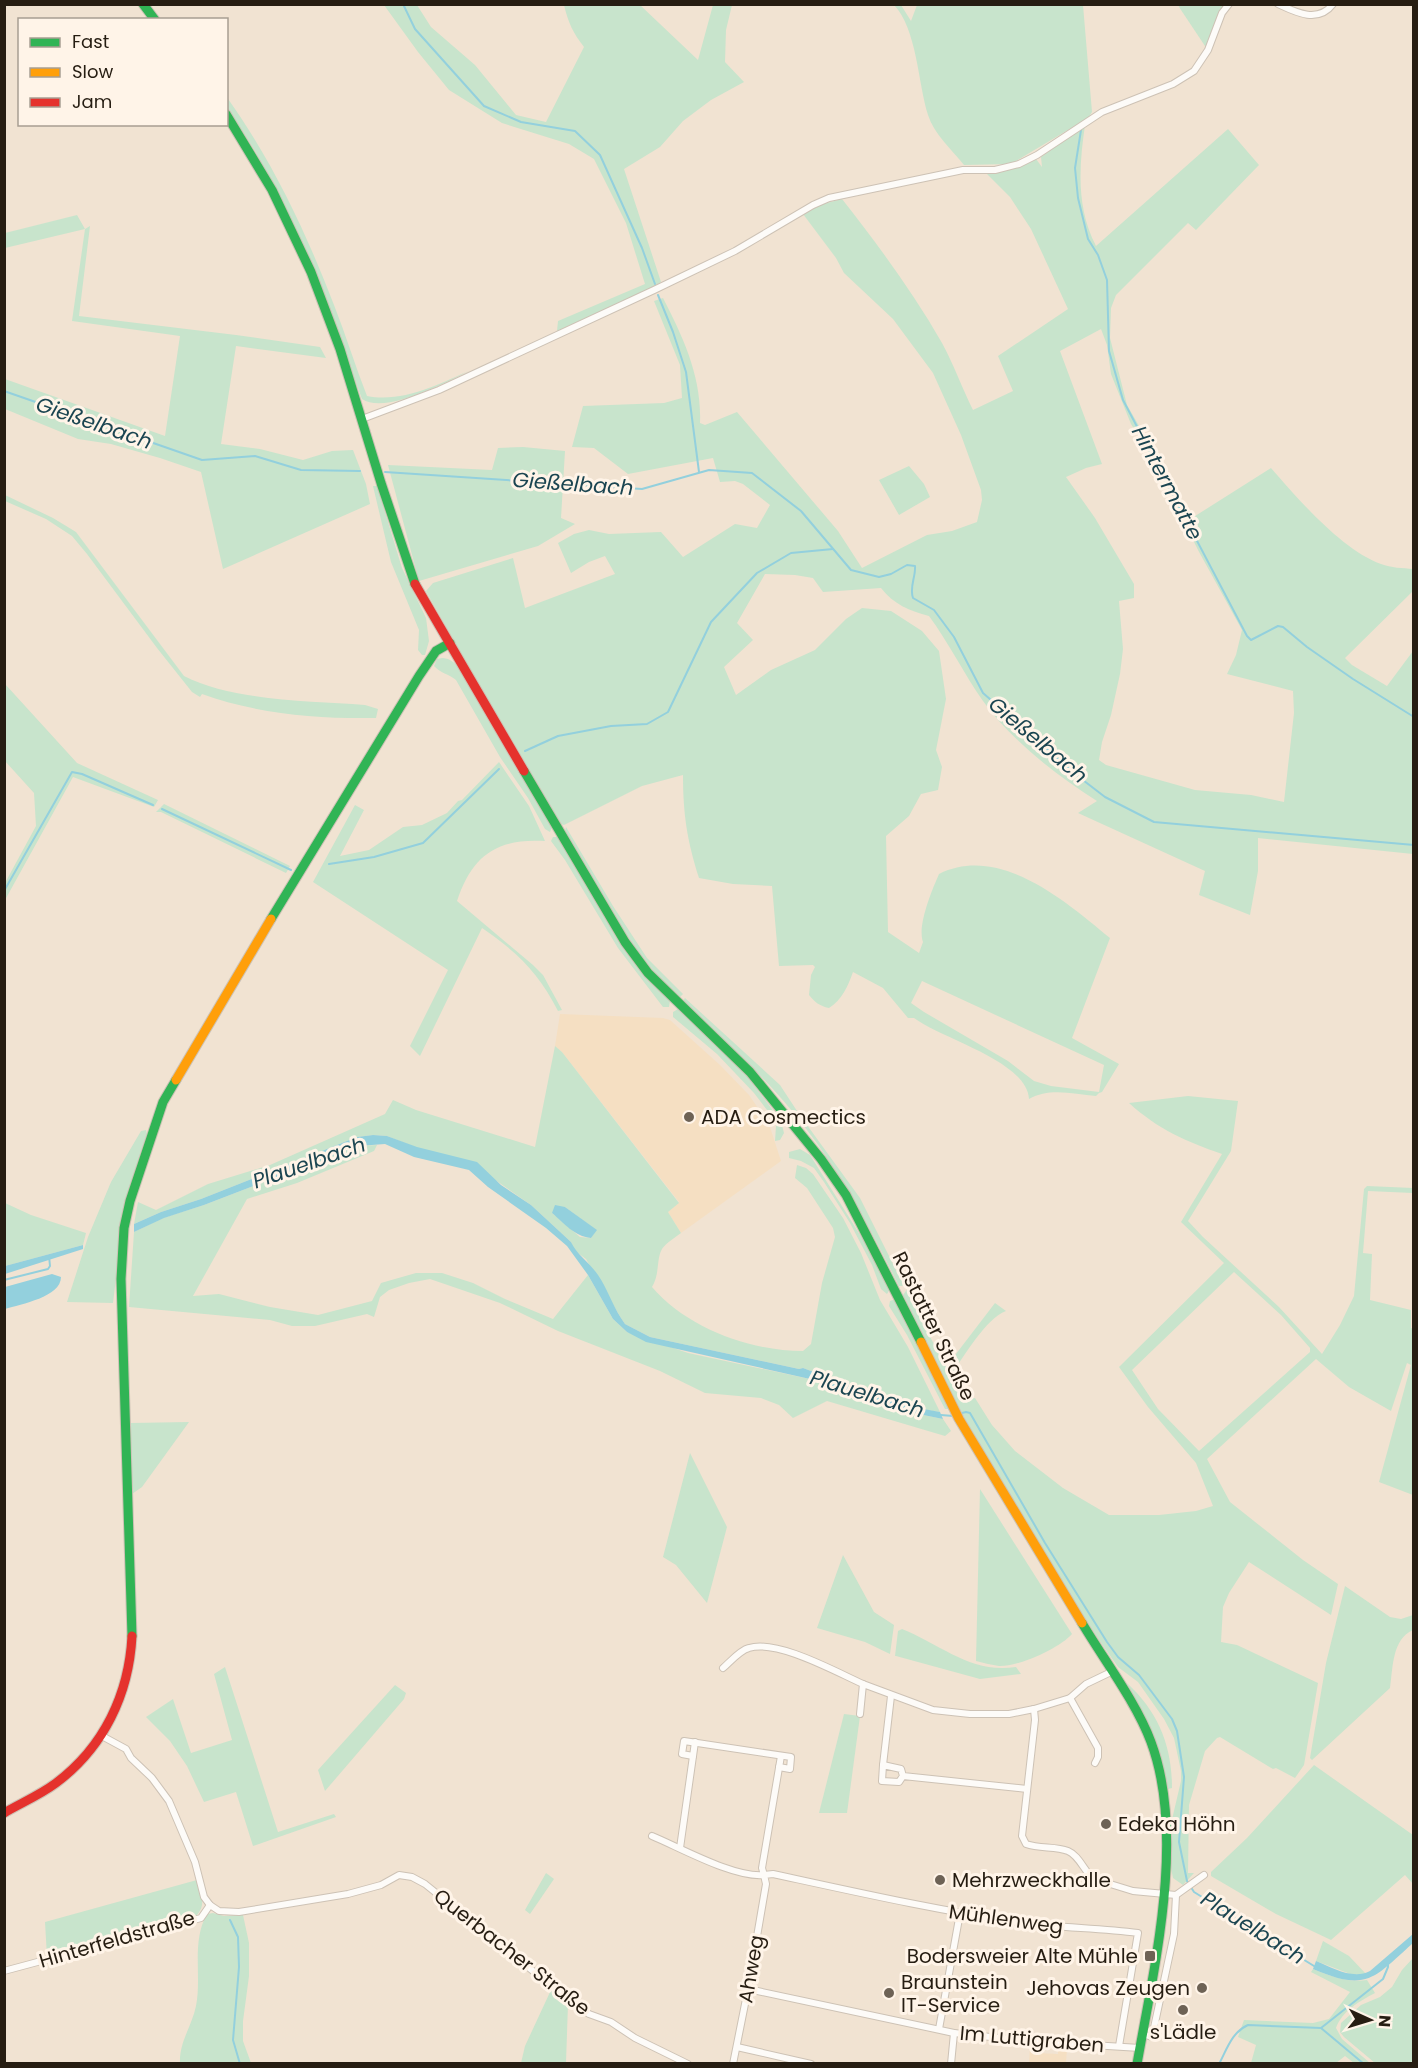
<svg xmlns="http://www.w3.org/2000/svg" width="1418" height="2068" viewBox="0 0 1418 2068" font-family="Poppins,sans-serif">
  <rect width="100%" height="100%" fill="#f1e3d2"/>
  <g fill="#f5dfc2">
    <path d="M560 1014 663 1018 670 1020 720 1065 749 1095 769 1124 781 1161 681 1233 668 1212 679 1202 562 1052 555 1046Z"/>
    <path d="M1030 2046 1037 2047 1038 2053 1058 2054V2048L1067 2049 1066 2063H1029Z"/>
  </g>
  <g fill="#c8e4cc" fill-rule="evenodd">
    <path d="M384 5H417L431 27 475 65 516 115 546 122 584 47C573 33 568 22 564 5H640L698 60 713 5H732L726 30 725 62 744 82 711 100 683 121 660 147 624 169 661 282 648 290 557 331 558 321 645 284 626 223 594 159 569 144 502 123 449 90 418 52Z"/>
    <path d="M894 5H901L911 21 917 5H1083L1092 112 1088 118 1011 164 964 165C952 150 934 134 928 115 918 83 917 29 894 5Z"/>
    <path d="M1178 5H1226L1207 49 1181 10Z"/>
    <path d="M226 96C272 160 306 232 334 305 346 335 355 366 367 396 403 403 439 384 471 370 448 381 386 415 362 399L304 246 255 151 227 107Z"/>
    <path d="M1085 125C1079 166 1076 208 1096 246L1228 129 1259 165 1196 230 1188 223 1116 295 1111 308 1110 338 1127 405 1192 518 1271 468C1298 499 1342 550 1381 564 1391 568 1403 568 1413 569V591L1345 658 1352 665 1387 686 1413 651V854L1258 838V871L1250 915 1199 895 1205 871 1078 813 1097 801C1057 776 1011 740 983 701 964 674 949 643 929 616 910 611 893 604 881 588L823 592 813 578 795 575 765 574 737 623 753 640 724 667 736 695 771 670 815 650 846 619 862 608 891 611 922 631 939 651 946 699 936 750 942 767 938 790 921 794 909 816 886 836 888 932 919 953 923 942C917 926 932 890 939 874 1000 844 1065 901 1110 938L1072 1038 1119 1064 1102 1092 1099 1093 1096 1096C1074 1094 1049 1087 1029 1099 1027 1061 942 1039 914 1018H908L883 988 853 972C848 986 842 1000 829 1008 819 1006 815 1002 809 995L811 975 815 967 813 965 779 966 772 886 733 884 699 878C687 840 683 814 683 775L642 786 564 825 561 824 466 662 426 591 433 583 513 558 525 608 615 574 605 556 589 562 571 573 558 543 574 534 589 530 609 534 661 532 683 557 735 524 757 528 770 505 743 484 735 481 720 482 713 458 628 474 594 448 572 447 583 406 664 403 682 398 680 365 654 301 663 298C683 337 702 377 700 423L705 425 737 412 838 531 862 568 927 535 952 531 977 522 982 500 981 490 961 435 933 373 893 319 844 273 836 258 803 214 823 204 842 199C878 245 913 292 942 343 954 365 962 388 973 410L1013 391 998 356 1068 309 1031 229 1010 197 987 174 1013 169 1036 159 1042 167 1041 157ZM1101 329 1107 345 1111 374 1131 424 1157 466 1198 550 1242 630 1236 655 1227 674 1293 691 1294 713 1284 802 1251 795 1195 790 1106 765 1099 760 1102 742 1111 715 1120 674 1123 649 1119 601 1134 598V584L1095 518 1066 477 1086 468 1102 464 1060 351ZM922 981 1104 1065 1099 1092 1051 1086 1034 1081 1008 1061 924 1012 911 1003Z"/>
    <path d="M77 215 85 229 90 226 79 316 236 335 320 347 326 358 236 346 221 444 260 449 303 460 332 451 353 450 366 484 370 504 223 569 201 472 160 458 111 444 78 439 5 409V379L165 436 180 336 72 321 85 229 5 248V233Z"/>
    <path d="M523 447 565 451 561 518 575 524 538 546 419 581 388 465 492 470 498 448Z"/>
    <path d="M909 466 924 484 930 497 899 515 879 480Z"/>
    <path d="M373 486H377L402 568 426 618 429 641 425 655H422L418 650 419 630 391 562Z"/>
    <path d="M5 495 53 518 76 532 184 676C233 701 309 701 365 705L378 709 376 718C318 719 257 714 202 694L200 697 192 692 157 648 87 554 72 536 46 519 5 501Z"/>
    <path d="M442 658C456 658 462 674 469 684L552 827 550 832 545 829 528 798 500 757 456 680C449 674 440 673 434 666L437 659Z"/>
    <path d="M5 684 77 763 158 800 154 807 73 777 5 900V883L36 826 34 793 5 761Z"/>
    <path d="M499 762 529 806 545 841C496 838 472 856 457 901L533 965 543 975 562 1010 558 1011C539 973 517 952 482 928L420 1056 410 1046 448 970 313 882 355 805 364 810 340 856 369 850 403 827 422 825 447 813 458 801 462 800Z"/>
    <path d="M164 804 290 866 286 873 161 812H156Z"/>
    <path d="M566 827 613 906 647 958 683 994 679 998C629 951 599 889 565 831Z"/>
    <path d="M553 837H558L616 937 636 964 670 1001 669 1007H663L618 948 565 860 551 841Z"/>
    <path d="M685 998 780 1085 799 1114 860 1198 899 1276 903 1280 909 1279 902 1286H899C871 1230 842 1175 804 1126 768 1079 725 1041 682 1002Z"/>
    <path d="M678 1009 747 1076 781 1121 784 1133 780 1140 775 1141 776 1126 774 1119 754 1093 717 1054 673 1017V1012Z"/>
    <path d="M555 1046 562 1052 679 1203 668 1212 681 1233C676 1237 666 1243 662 1249 656 1260 660 1274 652 1287 687 1328 750 1351 803 1351L811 1344 822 1283 835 1237 833 1228 807 1188 795 1178 797 1165 806 1168 813 1174 843 1218 861 1253 880 1300 908 1347 940 1412C889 1405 850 1385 803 1368L799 1369 650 1337 625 1324 621 1318 586 1259 574 1250 571 1242 531 1205 491 1177 387 1136 373 1135 357 1137 201 1199 161 1212 134 1224 138 1202 156 1210 208 1184 270 1165 385 1114 393 1100 416 1110 535 1147ZM565 1207 596 1230 591 1238 580 1237 552 1213Z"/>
    <path d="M1188 1096 1238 1101 1231 1151 1188 1221 1203 1237 1279 1307 1322 1354 1340 1325 1354 1296 1364 1189 1367 1186 1413 1188V1193L1368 1191 1363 1253 1372 1254 1370 1300 1411 1310V1328L1414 1329 1413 1495 1379 1482 1411 1365 1407 1363 1391 1411 1349 1387 1316 1359 1207 1459 1230 1502 1303 1560 1338 1584 1331 1615 1249 1562 1229 1593 1223 1607 1221 1642 1237 1645 1318 1683 1304 1765 1295 1778 1276 1768 1273 1769 1220 1737 1217 1738 1205 1751 1189 1805 1188 1873H1194L1183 1885 1173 1878 1171 1868 1170 1828 1181 1781V1771L1174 1738 1164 1719 1138 1682 1118 1667 1099 1640 1035 1540 968 1425 903 1295 909 1287 917 1312 946 1367 995 1303 1006 1311C985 1319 965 1356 951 1374L970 1399 975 1398 992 1425 1015 1451 1063 1488 1109 1515H1159L1196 1511 1213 1506 1196 1463 1148 1407 1119 1367 1224 1263 1181 1222 1222 1154C1185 1141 1159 1130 1129 1103ZM1234 1272 1281 1315 1310 1348V1352L1199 1451 1158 1409 1132 1370Z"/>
    <path d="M146 1130 147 1134C126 1189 120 1245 113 1303L67 1302 88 1237 111 1182 141 1131Z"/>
    <path d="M377 1145 374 1151 297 1183 247 1199 193 1296 219 1294 270 1307 318 1315 372 1301 381 1283 416 1273H442L473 1283 505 1299 553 1319 588 1275 613 1319 627 1332 688 1353 810 1379 884 1407 943 1419 951 1431 945 1436 827 1401 793 1418 779 1405 761 1398 705 1393 660 1371 558 1331 500 1303 430 1279 409 1283 389 1290 380 1297 374 1317 367 1314 315 1326H292L270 1320 129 1307 134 1232 163 1218 204 1205 358 1146Z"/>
    <path d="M800 1149 810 1155 867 1246 890 1289 887 1294 881 1289 872 1265 850 1223 824 1182 814 1168 801 1161 789 1158V1152Z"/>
    <path d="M5 1203 31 1215 86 1233 83 1245 5 1266Z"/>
    <path d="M893 1300 896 1301 951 1409H945L907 1335 889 1306 890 1301Z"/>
    <path d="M189 1422 142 1487 132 1494 130 1423Z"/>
    <path d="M690 1453 727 1527 707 1603 676 1565 663 1557Z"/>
    <path d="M980 1489 1072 1634C1060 1648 1018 1667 999 1666 992 1665 984 1663 976 1661Z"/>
    <path d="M843 1555 874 1612 894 1625 890 1654 865 1642 817 1628Z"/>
    <path d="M1345 1586 1390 1617 1401 1619 1413 1615V1630C1392 1639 1393 1668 1390 1688L1312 1760 1310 1758 1326 1663Z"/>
    <path d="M902 1629C942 1645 971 1674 1016 1667L1021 1674 980 1679 896 1656H895L898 1631Z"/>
    <path d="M225 1667 278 1832 334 1814 336 1817 253 1846 236 1792 204 1802 187 1766 170 1741 146 1717 173 1699 191 1753 232 1740 214 1674Z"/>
    <path d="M1127 1683C1158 1712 1172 1745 1172 1788L1168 1789C1160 1746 1147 1722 1127 1683Z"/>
    <path d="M395 1685 406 1693 404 1699 325 1791 318 1770Z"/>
    <path d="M844 1714 860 1716 847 1813H819Z"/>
    <path d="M1314 1765 1413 1835V1884L1405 1875 1331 1940 1276 1914 1211 1876V1872L1247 1838Z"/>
    <path d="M546 1873 554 1879 530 1914 525 1910Z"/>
    <path d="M197 1880C201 1894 207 1905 196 1916L47 1957 45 1922Z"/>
    <path d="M213 1913 224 1916 243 1915 249 1943V1976L243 2021V2041L251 2063H180C179 2042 192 2026 196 2006 202 1976 191 1942 207 1914Z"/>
    <path d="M1323 1941 1349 1956 1366 1974 1353 1975 1316 1961Z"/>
    <path d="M1413 1958V2063H1375L1344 2037 1340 2032 1341 2023 1361 2005 1380 1997 1392 1987 1402 1970Z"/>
    <path d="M1313 1969C1330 1976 1348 1983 1367 1980L1375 1993C1360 2001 1342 2011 1336 2028L1342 2039 1370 2063H1354L1345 2056 1336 2063H1251L1256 2045 1238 2037 1244 2020 1313 2023 1329 2019 1350 1992 1311 1972Z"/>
    <path d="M551 1990 568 2004 566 2063H521L525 2046Z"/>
  </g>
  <g fill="#93d0dd">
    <path d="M373 1135 387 1136 417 1147 477 1162 501 1185 531 1205 571 1242C577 1255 590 1263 598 1275 607 1288 612 1304 621 1318L625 1324 650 1337 799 1369 803 1368C850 1385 889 1404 940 1412L943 1419 884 1407 810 1379 646 1342 627 1332 613 1319 588 1275 567 1246 546 1228 488 1187 469 1170 414 1157 385 1144 358 1146 204 1205 164 1218 134 1232V1224L161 1212 201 1199 357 1137Z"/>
    <path d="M555 1205 565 1207 597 1230 591 1238C574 1236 565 1224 552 1213Z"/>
    <path d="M83 1245V1249L5 1274V1266Z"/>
    <path d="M52 1274 61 1277C61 1297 21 1304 5 1309V1287Z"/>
    <path d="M1413 1934V1943C1373 1979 1367 1992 1313 1969L1316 1961C1333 1968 1353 1980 1370 1971Z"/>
  </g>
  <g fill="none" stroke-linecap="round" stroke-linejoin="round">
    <g stroke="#93d0dd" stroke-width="2">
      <path d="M403 4 415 29 484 106 521 122 575 131 600 155 642 248 655 284"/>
      <path d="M1081 130 1075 168 1078 198 1088 239 1098 255 1107 280 1109 351 1123 400 1247 636 1251 640 1278 626 1283 627 1307 647 1353 679 1414 717"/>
      <path d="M658 295 673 332 686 372 699 472"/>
      <path d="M4 391 202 460 255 456 301 470 360 471"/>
      <path d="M385 472 642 489 709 470 752 473 801 511 851 570 879 577 891 574 907 565 915 566C916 577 909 587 913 598L934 610 954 637 983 693 1079 777 1105 797 1154 822 1414 845"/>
      <path d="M525 751 558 736 611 726 647 724 668 712 711 622 757 573 791 553 833 549"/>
      <path d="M162 809 291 870"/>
      <path d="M329 864 374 857 423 843 499 769"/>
      <path d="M4 891 72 772 82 774 153 805"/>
      <path d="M4 1280 48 1269 50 1266 49 1256"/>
      <path d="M958 1414 966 1412 970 1413 1045 1543 1107 1642 1118 1657 1139 1675 1172 1719 1177 1731 1184 1777 1179 1842 1187 1881 1194 1892 1314 1966"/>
      <path d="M941 1415 953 1416"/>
      <path d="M230 1920 238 1937 239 1967 233 2040 240 2064"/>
      <path d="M1321 2028 1383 1979 1388 1967V1962"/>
      <path d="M1219 2064C1227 2049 1232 2032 1248 2025L1321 2028 1364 2064"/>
    </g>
    <g stroke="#cdc2b5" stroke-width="8">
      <g id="street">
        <path d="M1278 4C1295 12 1318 24 1333 4"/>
        <path d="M362 419 439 390 654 290 735 251 813 205 829 198 963 170H995L1019 164 1037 155 1102 112 1173 84 1194 71 1208 50 1222 13 1229 4"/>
        <path d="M723 1668C730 1662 740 1650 749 1648 777 1639 836 1672 863 1684"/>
        <path d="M1070 1698 1098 1748V1757L1095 1763"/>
        <path d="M1034 1709 1035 1720 1022 1836 1026 1844C1040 1849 1055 1846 1068 1851 1080 1856 1084 1872 1094 1879L1133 1891 1176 1895"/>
        <path d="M860 1714 863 1684 933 1710 970 1714H1009L1034 1709 1070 1698 1086 1684 1111 1672"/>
        <path d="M102 1736 126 1749 131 1758 152 1778 169 1801 195 1862 204 1897 210 1905 219 1911 239 1912 348 1894 381 1885 399 1875 412 1877 425 1884 559 1992 589 2014 611 2022 635 2038 688 2064"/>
        <path d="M693 1756 682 1754 684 1741 791 1757 790 1769 779 1767"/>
        <path d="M883 1765 891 1696"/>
        <path d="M903 1776 901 1769 883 1765 882 1781 899 1782 903 1776 1027 1789"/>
        <path d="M652 1836C681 1848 734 1878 764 1875L762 1868 781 1756"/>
        <path d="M680 1848 695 1742"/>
        <path d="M1176 1895 1204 1875"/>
        <path d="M4 1971 201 1918 210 1905"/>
        <path d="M748 1989 954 2033 1027 2041 1140 2048"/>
        <path d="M939 2029 960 1913"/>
        <path d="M1142 2034 1152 2037 1174 1934 1176 1895"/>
        <path d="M737 2047 811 2064"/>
        <path d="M733 2064 748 1989 766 1884 764 1875 773 1874C856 1892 940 1911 1024 1923 1062 1928 1100 1928 1138 1933L1119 2046"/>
        <path d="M951 2064 954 2033"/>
      </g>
    </g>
    <g stroke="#cdc2b5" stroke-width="11">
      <g id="fast">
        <path d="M143 4 155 20"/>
        <path d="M226 114 272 190 311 272 340 349 381 483 415 584"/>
        <path d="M524 771 625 942 648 973 750 1072 821 1159 846 1195 921 1342"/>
        <path d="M271 919 419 676 436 651 450 643"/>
        <path d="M1082 1623C1104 1660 1136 1702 1151 1742 1186 1836 1154 1968 1137 2064"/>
        <path d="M132 1636 121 1279 124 1228 130 1201 163 1102 176 1080"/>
      </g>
    </g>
    <g stroke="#cdc2b5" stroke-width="11">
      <g id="slow">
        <path d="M176 1080 271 919"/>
        <path d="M921 1342 959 1419 1082 1623"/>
      </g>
    </g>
    <g stroke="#cdc2b5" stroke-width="11">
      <g id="jam">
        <path d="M415 584 524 771"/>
        <path d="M4 1813C21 1803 40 1795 56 1783 104 1747 129 1694 132 1636"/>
      </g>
    </g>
    <use href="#street" stroke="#fdfbf8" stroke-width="6"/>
    <use href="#fast" stroke="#30b455" stroke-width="9"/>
    <use href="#slow" stroke="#ff9f0a" stroke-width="9"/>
    <use href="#jam" stroke="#e5322d" stroke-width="9"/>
  </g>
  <g fill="#6d6255" stroke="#fff4e8" stroke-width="2">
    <circle cx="689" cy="1117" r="6"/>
    <circle cx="1106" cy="1824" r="6"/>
    <circle cx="940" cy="1880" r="6"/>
    <rect x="1144" y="1950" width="12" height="12" rx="3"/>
    <circle cx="1202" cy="1988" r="6"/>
    <circle cx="889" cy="1993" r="6"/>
    <circle cx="1183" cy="2010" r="6"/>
  </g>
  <g text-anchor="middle" stroke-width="6" stroke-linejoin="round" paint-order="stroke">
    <g font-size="20" fill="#261d12" stroke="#fff4e8" text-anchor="start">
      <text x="701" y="1124">ADA Cosmectics</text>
      <text x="1118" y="1831">Edeka Höhn</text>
      <text x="952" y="1887">Mehrzweckhalle</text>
      <text x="1138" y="1963" text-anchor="end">Bodersweier Alte Mühle</text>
      <text x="901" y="1989">Braunstein<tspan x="901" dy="23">IT-Service</tspan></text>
      <text x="1190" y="1995" text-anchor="end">Jehovas Zeugen</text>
      <text x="1183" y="2039" text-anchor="middle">s'Lädle</text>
    </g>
    <g font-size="20" fill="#261d12" stroke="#fff4e8">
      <text transform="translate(934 1326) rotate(64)" y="7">Rastatter Straße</text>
      <text transform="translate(1006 1919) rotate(8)" y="7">Mühlenweg</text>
      <text transform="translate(117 1939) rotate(-16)" y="7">Hinterfeldstraße</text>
      <text transform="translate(512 1952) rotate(38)" y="7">Querbacher Straße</text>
      <text transform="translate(751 1969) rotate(-80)" y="7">Ahweg</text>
      <text transform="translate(1032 2039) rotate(5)" y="7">Im Luttigraben</text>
    </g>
    <g font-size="21" font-style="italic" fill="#1b4551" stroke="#fff4e8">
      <text transform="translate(94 423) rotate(19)" y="7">Gießelbach</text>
      <text transform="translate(1167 483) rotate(62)" y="7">Hintermatte</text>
      <text transform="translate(573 484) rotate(4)" y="7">Gießelbach</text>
      <text transform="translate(1038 740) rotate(40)" y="7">Gießelbach</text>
      <text transform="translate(309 1163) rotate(-19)" y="7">Plauelbach</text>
      <text transform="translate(867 1394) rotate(17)" y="7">Plauelbach</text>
      <text transform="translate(1253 1928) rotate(32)" y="7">Plauelbach</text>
    </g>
  </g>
  <rect width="1418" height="2068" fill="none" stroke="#261d12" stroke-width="12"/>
  <rect x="18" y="18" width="210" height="108" fill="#fff4e8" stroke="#a89e92" stroke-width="1.5"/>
  <rect x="30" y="38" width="30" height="9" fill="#30b455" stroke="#a89e92" stroke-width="1.5"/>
  <text x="72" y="48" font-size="18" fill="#261d12">Fast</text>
  <rect x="30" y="68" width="30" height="9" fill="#ff9f0a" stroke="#a89e92" stroke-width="1.5"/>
  <text x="72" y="78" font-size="18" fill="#261d12">Slow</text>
  <rect x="30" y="98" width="30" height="9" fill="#e5322d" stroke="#a89e92" stroke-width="1.5"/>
  <text x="72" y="108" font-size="18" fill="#261d12">Jam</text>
  <g transform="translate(1370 2020) rotate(94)" stroke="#fff4e8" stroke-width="4.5" paint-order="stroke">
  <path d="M0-4.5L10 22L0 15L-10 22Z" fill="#261d12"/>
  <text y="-9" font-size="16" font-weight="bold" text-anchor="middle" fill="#261d12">N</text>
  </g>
</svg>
